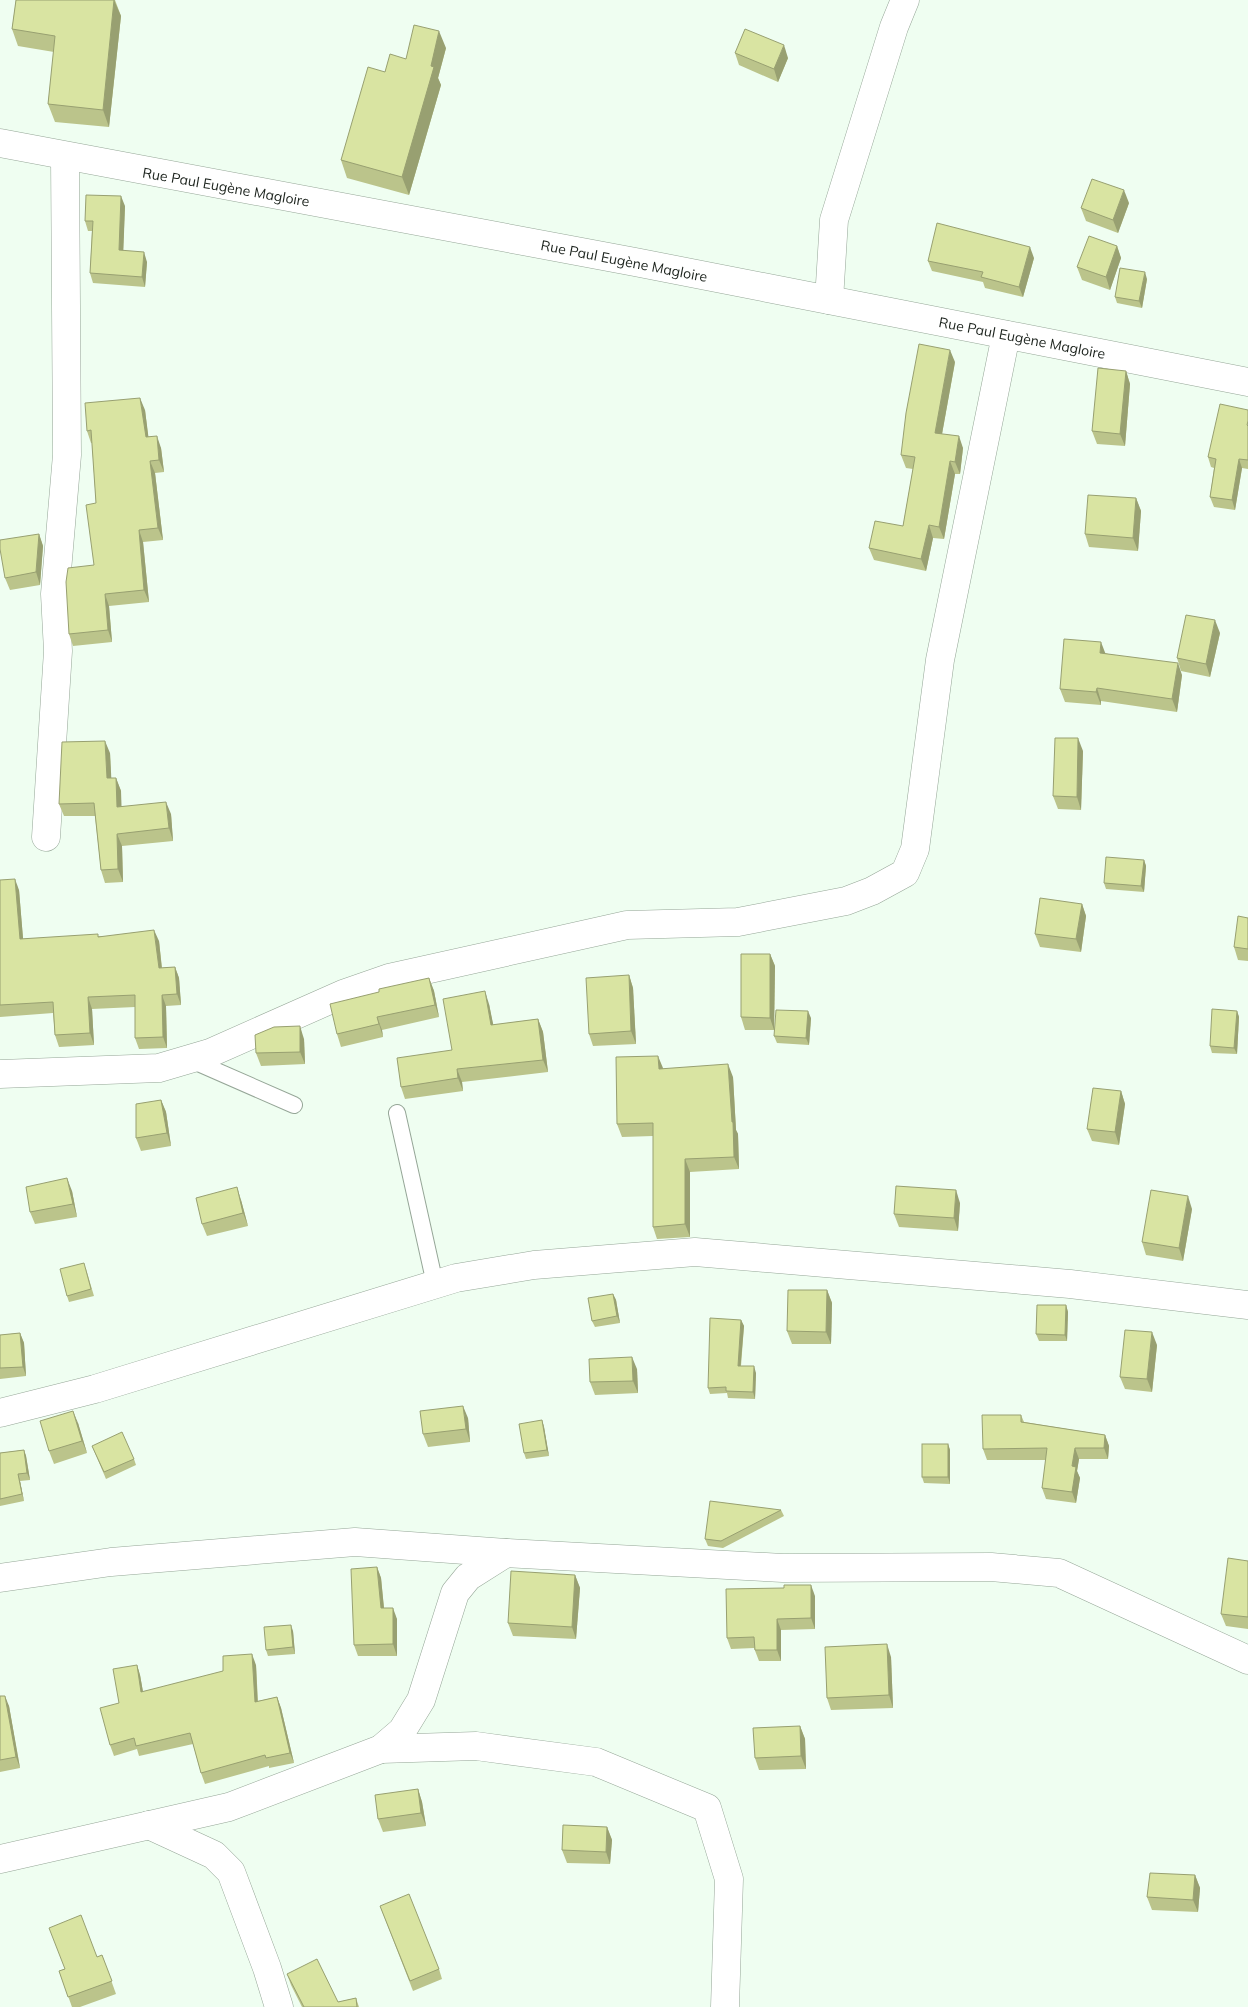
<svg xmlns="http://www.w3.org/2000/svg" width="1248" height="2007" viewBox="0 0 1248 2007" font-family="Mulish,sans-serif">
  <rect width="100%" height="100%" fill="#effef1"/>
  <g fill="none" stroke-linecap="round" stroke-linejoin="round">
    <g stroke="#95a697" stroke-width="18">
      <g id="lane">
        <path d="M189 1059 294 1105"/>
        <path d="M397 1113 435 1284"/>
      </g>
    </g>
    <g stroke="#95a697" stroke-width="29">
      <g id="street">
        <path d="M0 143 635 262 1248 382"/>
        <path d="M829 300 834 220 894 27 905 0"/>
        <path d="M46 837 58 651 55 594 67 455 65 157"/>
        <path d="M0 1074 159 1068 210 1053 343 994 389 978 627 925 738 922 846 901 872 891 905 873 915 849 940 660 1006 335"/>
        <path d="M0 1413 95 1389 456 1278 534 1265 695 1252 1070 1284 1248 1305"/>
        <path d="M0 1578 111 1562 355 1542 506 1553 783 1568 991 1567 1059 1573 1248 1660"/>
        <path d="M381 1749 476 1746 596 1762 707 1808 729 1879 725 2007"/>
        <path d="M149 1825 214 1855 231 1872 267 1968 279 2007"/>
        <path d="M0 1859 229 1807 381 1749 402 1731 421 1700 455 1593 468 1577 506 1553"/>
      </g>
    </g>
    <use href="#lane" stroke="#fff" stroke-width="16"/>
    <use href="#street" stroke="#fff" stroke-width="28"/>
  </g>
  <g fill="#bbc48b">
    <path d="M16 0H115L121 16 109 127 55 122 48 104 54 52 18 46 12 29Z"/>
    <path d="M446 48 438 78 441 85 409 195 347 178 341 160 385 72 406 59Z"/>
    <path d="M735 53 788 58 778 82 739 65Z"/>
    <path d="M1129 203 1118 233 1086 221 1081 208Z"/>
    <path d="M125 206 123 250 147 262 145 287 93 283 90 273 92 231H88L85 221Z"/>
    <path d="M1117 246 1121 258 1110 290 1082 280 1077 267Z"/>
    <path d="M1034 258 1023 297 985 288 983 282 932 271 928 261Z"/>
    <path d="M1147 279 1142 308 1117 303 1115 297Z"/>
    <path d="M955 362 942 434 963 448 960 474H955L944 539 933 538 926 571 874 560 869 548 903 526 913 469 906 468 901 455Z"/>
    <path d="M1126 371 1130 384 1125 446 1097 444 1092 431Z"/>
    <path d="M145 410 148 436 161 448 164 472 155 473 163 540 143 542 149 602 109 606 112 642 73 646 69 634 94 565 96 503 92 443H91L87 431Z"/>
    <path d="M1248 410V469L1242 468 1235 510 1214 507 1210 497 1214 468 1211 467 1208 457Z"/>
    <path d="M1136 498 1141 511 1138 551 1089 547 1085 534Z"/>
    <path d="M39 534 43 546 40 585 10 590 5 578Z"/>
    <path d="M1220 633 1210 677 1181 671 1177 658Z"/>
    <path d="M1105 653 1182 675 1177 712 1101 701V705L1065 702 1060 689Z"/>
    <path d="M1083 751 1081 810 1058 809 1053 796Z"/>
    <path d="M110 753 111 778H116L121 791V806L171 814 173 841 122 846 123 882 105 883 101 870 95 816H64L59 804Z"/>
    <path d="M1144 860 1146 866 1144 892 1106 889 1104 883Z"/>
    <path d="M0 880 19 890 23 939 99 936 159 941 162 968 175 967 179 978 181 1005 166 1006 167 1048 139 1049 135 1038V1007L92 1009 94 1045 59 1047 55 1035 53 1013 0 1017Z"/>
    <path d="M1082 904 1086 916 1081 952 1040 947 1035 934Z"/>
    <path d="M1248 918V961L1238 960 1234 947Z"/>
    <path d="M770 954 775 966 774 1030H745L741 1017Z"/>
    <path d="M629 975 633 988 636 1044 593 1046 589 1034Z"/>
    <path d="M429 978 434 991 439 1017 382 1030 383 1037 341 1047 337 1034 379 992Z"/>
    <path d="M489 1004 493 1025 538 1019 543 1032 548 1072 462 1082 463 1091 405 1099 401 1087 452 1050Z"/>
    <path d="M1237 1011 1239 1017 1237 1054 1212 1053 1210 1046Z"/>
    <path d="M811 1018 809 1045 777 1043 774 1036Z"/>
    <path d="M304 1039 305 1064 261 1066 256 1053Z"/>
    <path d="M663 1069 733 1077 736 1130 738 1134 739 1169 690 1172V1237L657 1239 653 1227V1136L622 1137 617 1124Z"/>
    <path d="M1121 1091 1125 1104 1119 1145 1092 1141 1087 1129Z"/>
    <path d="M161 1100 166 1112 171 1146 141 1151 136 1138Z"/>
    <path d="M72 1191 77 1217 35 1224 30 1212Z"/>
    <path d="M241 1200 248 1226 207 1236 202 1224Z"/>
    <path d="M960 1203 958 1231 899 1227 894 1214Z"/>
    <path d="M1192 1209 1183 1261 1146 1255 1142 1242Z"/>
    <path d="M86 1269 94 1296 69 1302 67 1296Z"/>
    <path d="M827 1290 832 1303 831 1344H792L787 1331Z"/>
    <path d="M613 1294 616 1300 620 1323 595 1327 592 1321Z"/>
    <path d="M1066 1305 1068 1312 1067 1341H1039L1036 1334Z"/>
    <path d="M741 1320 744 1326 741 1366 756 1373 755 1399 728 1398 727 1393 710 1394 708 1388Z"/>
    <path d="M20 1333 24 1343 26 1376 0 1379V1335Z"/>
    <path d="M1157 1345 1152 1392 1125 1389 1120 1377Z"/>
    <path d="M637 1369 638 1393 595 1395 590 1382Z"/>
    <path d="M1021 1415 1024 1422 1105 1435 1109 1446 1108 1459H1079L1077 1471 1080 1478 1076 1503 1046 1499 1042 1488 1046 1460H987L983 1449Z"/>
    <path d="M468 1418 470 1442 428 1447 423 1434Z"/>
    <path d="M542 1420 544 1427 549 1456 526 1459 524 1453Z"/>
    <path d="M78 1423 87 1453 54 1464 49 1451Z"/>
    <path d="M948 1444 950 1450V1484L924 1483 922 1477Z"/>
    <path d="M92 1446 134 1459 136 1465 106 1479Z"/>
    <path d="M24 1450 26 1456 30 1480 20 1481 24 1501 0 1506V1453Z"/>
    <path d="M781 1510 784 1516 723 1548 708 1546 705 1539Z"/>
    <path d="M1248 1561V1629L1226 1626 1221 1614Z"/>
    <path d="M377 1567 381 1578 384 1608 397 1619V1656H358L354 1645Z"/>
    <path d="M575 1575 580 1588 576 1639 513 1636 508 1623Z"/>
    <path d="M815 1596V1629L781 1630V1661H759L754 1648 731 1649 727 1638Z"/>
    <path d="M293 1631 295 1654 268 1656 266 1650Z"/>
    <path d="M891 1657 893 1708 831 1710 827 1698Z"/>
    <path d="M137 1665 140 1675 143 1692 256 1665 258 1701 277 1697 281 1708 294 1763 269 1768V1766L205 1784 201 1773 193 1744 139 1756 137 1749 114 1756 110 1745 119 1703Z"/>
    <path d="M0 1696 9 1706 20 1768 0 1772Z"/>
    <path d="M800 1726 805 1739 806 1769 759 1770 755 1758Z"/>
    <path d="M418 1789 422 1802 426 1826 383 1832 378 1819Z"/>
    <path d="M607 1827 612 1840 610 1864 567 1863 562 1850Z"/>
    <path d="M1195 1875 1200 1888 1198 1912 1152 1910 1147 1897Z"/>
    <path d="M380 1906 439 1969 442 1979 413 1991Z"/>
    <path d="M102 1955 116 1994 80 2007H72L59 1971Z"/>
    <path d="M287 1974 338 2002 356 1998 359 2007H302L291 1985Z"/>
  </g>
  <g fill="#98a071">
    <path d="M114 0 121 16 109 127 103 110Z"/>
    <path d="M439 31 446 48 438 78 441 85 409 195 402 177Z"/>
    <path d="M784 45 788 58 778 82 774 69Z"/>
    <path d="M1124 190 1129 203 1118 233 1113 220Z"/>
    <path d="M121 196 125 206 123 260 119 250Z"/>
    <path d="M1117 246 1121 258 1110 290 1106 277Z"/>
    <path d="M1030 247 1034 258 1023 297 1019 287Z"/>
    <path d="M144 252 147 262 145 287 142 277Z"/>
    <path d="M1145 272 1147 279 1142 308 1139 301Z"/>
    <path d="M950 350 955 362 940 445 935 433Z"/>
    <path d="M1126 371 1130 384 1125 446 1120 434Z"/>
    <path d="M140 398 145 410 150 449 146 437Z"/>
    <path d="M157 436 161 448 164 472 159 460Z"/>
    <path d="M959 436 963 448 960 474 955 462Z"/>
    <path d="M1239 459 1242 468 1235 510 1232 500Z"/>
    <path d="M150 461 155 473 163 540 158 528Z"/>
    <path d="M950 461 955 474 944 539 939 527Z"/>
    <path d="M1136 498 1141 511 1138 551 1133 538Z"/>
    <path d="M929 525 933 538 926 571 921 559Z"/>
    <path d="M139 530 143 542 149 602 144 590Z"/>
    <path d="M39 534 43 546 40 585 36 572Z"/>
    <path d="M105 594 109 606 112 642 108 630Z"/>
    <path d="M1215 620 1220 633 1210 677 1206 664Z"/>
    <path d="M1101 642 1106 655 1100 653Z"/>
    <path d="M1178 663 1182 675 1177 712 1172 699Z"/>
    <path d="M1097 688 1101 701V705L1096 692Z"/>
    <path d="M1078 738 1083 751 1081 810 1077 797Z"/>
    <path d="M105 741 110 753 112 791 107 778Z"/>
    <path d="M116 778 121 791 122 820 117 807Z"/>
    <path d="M166 802 171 814 173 841 169 828Z"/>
    <path d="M117 834 122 846 123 882 118 869Z"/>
    <path d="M1144 860 1146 866 1144 892 1141 886Z"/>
    <path d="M15 879 19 890 24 950 20 939Z"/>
    <path d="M1082 904 1086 916 1081 952 1076 939Z"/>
    <path d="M154 930 159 941 163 980 159 968Z"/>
    <path d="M770 954 775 966 774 1030 770 1018Z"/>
    <path d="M175 967 179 978 181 1005 177 994Z"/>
    <path d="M629 975 633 988 636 1044 631 1031Z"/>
    <path d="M429 978 434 991 439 1017 435 1005Z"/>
    <path d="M485 991 489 1004 496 1038 491 1025Z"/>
    <path d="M162 995 166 1006 167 1048 163 1037Z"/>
    <path d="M88 997 92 1009 94 1045 90 1033Z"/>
    <path d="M808 1011 811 1018 809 1045 806 1038Z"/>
    <path d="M1237 1011 1239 1017 1237 1054 1234 1048Z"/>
    <path d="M377 1017 382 1030 383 1037 379 1024Z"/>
    <path d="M538 1019 543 1032 548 1072 543 1060Z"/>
    <path d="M300 1026 304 1039 305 1064 300 1052Z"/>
    <path d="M658 1056 663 1068V1082L659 1069Z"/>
    <path d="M728 1064 733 1077 736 1130 738 1134 739 1169 734 1157Z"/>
    <path d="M457 1069 462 1082 463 1091 458 1078Z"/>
    <path d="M1121 1091 1125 1104 1119 1145 1115 1132Z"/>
    <path d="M161 1100 166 1112 171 1146 167 1133Z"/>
    <path d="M685 1159 690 1172V1237L685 1224Z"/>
    <path d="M67 1178 72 1191 77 1217 73 1204Z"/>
    <path d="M237 1187 241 1200 248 1226 243 1213Z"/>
    <path d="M956 1190 960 1203 958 1231 954 1218Z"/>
    <path d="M1188 1196 1192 1209 1183 1261 1179 1248Z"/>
    <path d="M827 1290 832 1303 831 1344 826 1332Z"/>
    <path d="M613 1294 616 1300 620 1323 617 1316Z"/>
    <path d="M1066 1305 1068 1312 1067 1341 1065 1335Z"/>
    <path d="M741 1320 744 1326 740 1372 738 1366Z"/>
    <path d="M1152 1332 1157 1345 1152 1392 1147 1379Z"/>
    <path d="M20 1333 24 1343 26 1376 23 1367Z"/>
    <path d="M632 1357 637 1369 638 1393 633 1381Z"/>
    <path d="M754 1366 756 1373 755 1399 753 1392Z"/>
    <path d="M463 1406 468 1418 470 1442 466 1429Z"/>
    <path d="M73 1411 78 1423 87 1453 82 1441Z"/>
    <path d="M542 1420 544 1427 549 1456 547 1450Z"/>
    <path d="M1105 1435 1109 1446 1108 1459 1104 1448Z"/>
    <path d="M948 1444 950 1450V1484L948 1477Z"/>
    <path d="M1075 1448 1079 1459 1077 1471 1080 1478 1076 1503 1072 1492V1466Z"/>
    <path d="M24 1450 26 1456 30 1480 27 1473Z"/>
    <path d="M18 1474 20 1481 24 1501 22 1494Z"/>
    <path d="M377 1567 381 1578 385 1619 381 1608Z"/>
    <path d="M575 1575 580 1588 576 1639 572 1627Z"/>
    <path d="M811 1585 815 1596V1629L811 1618Z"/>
    <path d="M393 1608 397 1619V1656L393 1644Z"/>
    <path d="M777 1619 781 1630V1661L777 1650Z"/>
    <path d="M291 1625 293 1631 295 1654 293 1647Z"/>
    <path d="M887 1644 891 1657 893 1708 889 1695Z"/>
    <path d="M252 1654 256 1665 258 1713 255 1702Z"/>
    <path d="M137 1665 140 1675 145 1703 141 1692Z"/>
    <path d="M5 1696 9 1706 20 1768 16 1757Z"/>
    <path d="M277 1697 281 1708 294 1763 290 1753Z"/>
    <path d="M800 1726 805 1739 806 1769 801 1756Z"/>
    <path d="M418 1789 422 1802 426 1826 421 1813Z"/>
    <path d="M607 1827 612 1840 610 1864 606 1852Z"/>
    <path d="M1195 1875 1200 1888 1198 1912 1193 1900Z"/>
  </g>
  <g fill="#d9e4a2" stroke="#98a071">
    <path d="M16 0H114L103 110 48 104 55 36 12 29Z"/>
    <path d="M414 25 439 31 431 66 434 67 402 177 341 160 368 67 385 72 390 54 406 59Z"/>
    <path d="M745 29 784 45 774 69 735 53Z"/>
    <path d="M1092 179 1124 190 1113 220 1081 208Z"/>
    <path d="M86 195 121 196 119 250 144 252 142 277 90 273 93 221H85Z"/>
    <path d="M937 223 1030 247 1019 287 981 277 983 272 928 261Z"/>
    <path d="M1089 236 1117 246 1106 277 1077 267Z"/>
    <path d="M1120 268 1145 272 1139 301 1115 297Z"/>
    <path d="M919 344 950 350 935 433 959 436 955 462 950 461 939 527 929 525 921 559 869 548 875 521 903 526 915 457 901 455 906 413Z"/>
    <path d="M1098 368 1126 371 1120 434 1092 431Z"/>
    <path d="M140 398 146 437 157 436 159 460 150 461 158 528 139 530 144 590 105 594 108 630 69 634 66 582 68 568 94 565 86 505 96 503 91 430 87 431 85 403Z"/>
    <path d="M1220 404 1248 410V421L1247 425 1248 426V460L1239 459 1232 500 1210 497 1216 459 1208 457Z"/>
    <path d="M1088 495 1136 498 1133 538 1085 534Z"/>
    <path d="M39 534 36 572 5 578 0 549V540Z"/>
    <path d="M1186 615 1215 620 1206 664 1177 658Z"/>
    <path d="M1064 639 1101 642 1100 653 1178 663 1172 699 1097 688 1096 692 1060 689Z"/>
    <path d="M1055 738H1078L1077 797 1053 796Z"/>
    <path d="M105 741 107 778H116L117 807 166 802 169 828 117 834 118 869 101 870 94 803 59 804 62 742Z"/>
    <path d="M1106 857 1144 860 1141 886 1104 883Z"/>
    <path d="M15 879 20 939 98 934V937L154 930 159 968 175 967 177 994 162 995 163 1037 135 1038V995L88 997 90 1033 55 1035 53 1002 0 1005V880Z"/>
    <path d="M1040 898 1082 904 1076 939 1035 934Z"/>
    <path d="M1238 916 1248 918V949L1234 947Z"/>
    <path d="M741 954H770V1018L741 1017Z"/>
    <path d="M629 975 631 1031 589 1034 586 978Z"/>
    <path d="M429 978 435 1005 377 1017 379 1024 337 1034 330 1004 379 992V989Z"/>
    <path d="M485 991 491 1025 538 1019 543 1060 457 1069 458 1078 401 1087 397 1058 452 1050 443 999Z"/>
    <path d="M1212 1009 1237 1011 1234 1048 1210 1046Z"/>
    <path d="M776 1010 808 1011 806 1038 774 1036Z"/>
    <path d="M300 1026V1052L256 1053 255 1035 274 1027Z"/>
    <path d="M658 1056 659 1069 728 1064 732 1122H733L734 1157 685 1159V1224L653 1227V1123L617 1124 616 1057Z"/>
    <path d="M1093 1088 1121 1091 1115 1132 1087 1129Z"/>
    <path d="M161 1100 167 1133 136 1138V1104Z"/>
    <path d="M67 1178 73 1204 30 1212 26 1187Z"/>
    <path d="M896 1186 956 1190 954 1218 894 1214Z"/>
    <path d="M237 1187 243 1213 202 1224 196 1198Z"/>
    <path d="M1151 1190 1188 1196 1179 1248 1142 1242Z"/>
    <path d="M84 1263 91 1289 67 1296 60 1269Z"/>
    <path d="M788 1290H827L826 1332 787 1331Z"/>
    <path d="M613 1294 617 1316 592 1321 588 1298Z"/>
    <path d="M1037 1305H1066L1065 1335 1036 1334Z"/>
    <path d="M710 1318 741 1320 738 1366H754L753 1392 726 1391V1387L708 1388Z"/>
    <path d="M1125 1330 1152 1332 1147 1379 1120 1377Z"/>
    <path d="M20 1333 23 1367 0 1368V1335Z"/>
    <path d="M632 1357 633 1381 590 1382 589 1359Z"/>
    <path d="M463 1406 466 1429 423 1434 420 1411Z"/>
    <path d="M73 1411 82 1441 49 1451 40 1421Z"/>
    <path d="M982 1415H1021V1422L1105 1435 1104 1448H1075L1072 1466 1076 1467 1072 1492 1042 1488 1047 1448 983 1449Z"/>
    <path d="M542 1420 547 1450 524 1453 519 1424Z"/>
    <path d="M122 1432 134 1459 104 1472 92 1446Z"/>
    <rect x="922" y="1444" width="26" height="33"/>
    <path d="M24 1450 27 1473 18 1474 22 1494 0 1499V1453Z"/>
    <path d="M710 1501 781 1510 721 1541 705 1539Z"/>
    <path d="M1228 1558 1248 1561V1617L1221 1614Z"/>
    <path d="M377 1567 381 1608H393V1644L354 1645 351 1569Z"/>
    <path d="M511 1571 575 1575 572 1627 508 1623Z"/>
    <path d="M784 1585H811V1618L777 1619V1650H755L754 1637 727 1638 726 1589 784 1588Z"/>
    <path d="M291 1625 293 1647 266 1650 264 1627Z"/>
    <path d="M887 1644 889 1695 827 1698 825 1647Z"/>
    <path d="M252 1654 255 1702 277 1697 290 1753 266 1758 265 1755 201 1773 190 1733 136 1746 134 1738 110 1745 100 1708 119 1703 113 1669 137 1665 141 1692 223 1671V1656Z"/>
    <path d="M0 1696H5L16 1757 0 1760Z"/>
    <path d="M800 1726 801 1756 755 1758 753 1728Z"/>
    <path d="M418 1789 421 1813 378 1819 375 1795Z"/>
    <path d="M563 1825 607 1827 606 1852 562 1850Z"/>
    <path d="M1150 1873 1195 1875 1193 1900 1147 1897Z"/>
    <path d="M409 1894 439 1969 410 1981 380 1906Z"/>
    <path d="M81 1915 97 1957 102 1955 112 1981 68 1997 59 1971 65 1969 49 1928Z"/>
    <path d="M317 1959 338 2002 356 1998 357 2007H304L287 1974Z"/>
  </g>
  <g text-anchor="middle" stroke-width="4" stroke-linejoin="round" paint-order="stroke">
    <g font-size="14" fill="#1b221c" stroke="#fff">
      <text transform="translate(226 187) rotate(10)" y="5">Rue Paul Eugène Magloire</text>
      <text transform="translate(624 261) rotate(11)" y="5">Rue Paul Eugène Magloire</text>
      <text transform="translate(1022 338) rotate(11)" y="5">Rue Paul Eugène Magloire</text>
    </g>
  </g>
</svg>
